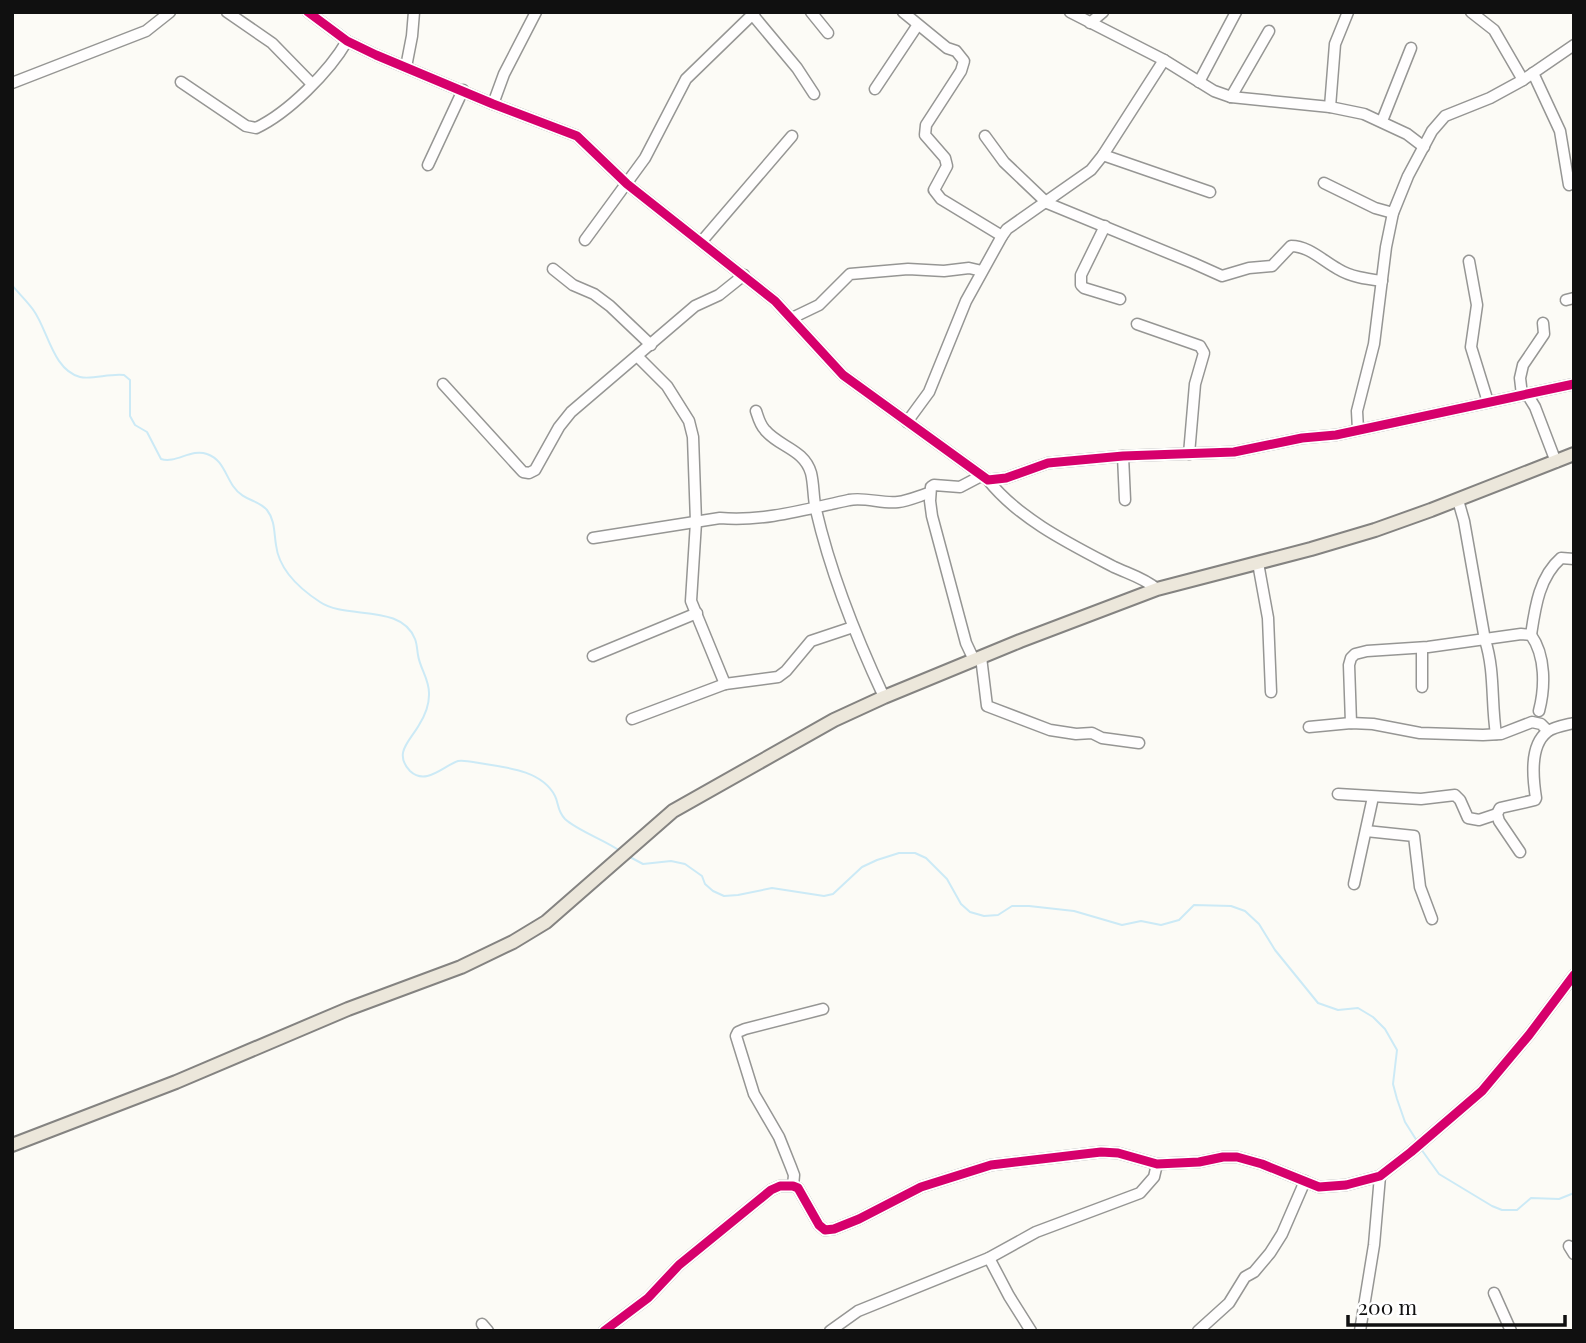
<svg xmlns="http://www.w3.org/2000/svg" width="1586" height="1343" viewBox="0 0 1586 1343" font-family="'Playfair Display',serif">
  <rect width="100%" height="100%" fill="#fcfbf6"/>
  <g fill="none" stroke-linecap="round" stroke-linejoin="round">
    <g stroke="#cceaf6" stroke-width="2">
      <path d="M12 285C19 294 28 302 34 311 48 331 53 370 80 377 92 380 110 373 124 375L130 380V416L135 425 147 432 161 459C176 464 191 448 207 454 222 459 225 474 233 486 244 502 258 499 267 510 275 520 274 533 276 545 279 570 300 589 320 602 346 620 401 603 415 639 417 644 417 649 418 655 420 669 430 680 429 695 429 705 424 717 419 725 410 741 393 753 410 771 426 786 443 766 458 761 464 760 473 762 479 763 504 767 542 770 555 796 559 804 557 811 565 819 578 831 605 840 620 851"/>
      <path d="M628 856 643 864 671 861 685 864 702 876 705 884 713 891 724 896 738 895 772 888 824 896 833 894 862 867 877 860 899 853H915L926 858 947 879 961 904 970 912 984 916 998 915 1012 906H1029L1074 911 1122 925 1141 921 1161 925 1179 920 1194 905 1231 906 1245 911 1259 924 1275 950 1318 1003 1338 1010 1358 1008 1373 1017 1385 1029 1397 1050 1393 1084 1397 1099 1405 1122 1417 1141"/>
      <path d="M1421 1149 1439 1174 1492 1206 1502 1210H1517L1531 1198 1559 1199 1574 1193"/>
    </g>
    <g stroke="#969694" stroke-width="13">
      <g id="minor">
        <path d="M227 12 272 43 312 84"/>
        <path d="M308 12 347 41 376 55 493 104 577 136 627 184 775 301 843 375 988 480 1006 478 1048 463 1123 456 1234 452 1302 438 1336 435 1574 384"/>
        <path d="M811 12 828 33"/>
        <path d="M903 12 947 48 956 51 964 61 961 71 926 125 925 135 945 158 947 166 934 190 941 199 1002 236"/>
        <path d="M1070 12 1164 60 1214 91 1231 97 1330 107 1364 114 1407 134 1424 147"/>
        <path d="M1471 12 1494 30 1523 80"/>
        <path d="M752 14 797 68 814 94"/>
        <path d="M1090 23 1103 12"/>
        <path d="M406 67 412 36 414 12"/>
        <path d="M1533 73 1560 131 1569 185"/>
        <path d="M181 82 246 126 256 128C288 113 329 72 347 41"/>
        <path d="M1199 82 1236 12"/>
        <path d="M12 83 146 31 170 12"/>
        <path d="M875 89 917 26"/>
        <path d="M1231 97 1269 31"/>
        <path d="M493 104 504 74 536 12"/>
        <path d="M1330 107 1335 44 1348 12"/>
        <path d="M1382 121 1411 48"/>
        <path d="M985 136 1004 162 1047 203 1193 263 1222 276 1249 268 1272 266 1291 246C1309 246 1323 261 1338 269 1351 277 1367 279 1382 281"/>
        <path d="M1103 155 1210 192"/>
        <path d="M428 165 463 90"/>
        <path d="M1324 183 1375 208 1393 213"/>
        <path d="M1105 226 1081 275V285L1084 288 1120 299"/>
        <path d="M585 240 645 158 686 79 755 12"/>
        <path d="M702 241 792 136"/>
        <path d="M1469 261 1477 305 1471 347 1488 402"/>
        <path d="M553 269 573 285 594 294 610 306 651 345"/>
        <path d="M1566 300 1574 298"/>
        <path d="M792 318 819 305 850 274 908 269 944 271 969 268 982 271"/>
        <path d="M1137 324 1200 346 1204 353 1195 384 1189 454"/>
        <path d="M638 357 667 386 689 421 693 437 696 522 691 601 725 684"/>
        <path d="M443 384 523 472 529 473 535 470 559 427 571 412 695 306 719 295 744 275"/>
        <path d="M1527 394 1535 407 1556 462"/>
        <path d="M1522 395 1520 378 1523 365 1544 334 1543 323"/>
        <path d="M756 411C758 417 760 425 765 430 779 447 804 449 811 473 814 485 813 498 816 510 831 575 856 637 884 697"/>
        <path d="M907 422 929 392 966 301 1002 236 1007 229 1091 170 1103 155 1164 60"/>
        <path d="M1358 430 1357 411 1374 344 1386 247 1393 213 1408 176 1432 131 1445 116 1490 98 1523 80 1574 45"/>
        <path d="M1123 456 1125 500"/>
        <path d="M988 480C1019 519 1070 544 1114 567 1129 574 1144 578 1157 589"/>
        <path d="M1458 500 1464 521 1485 640C1495 671 1491 702 1496 734"/>
        <path d="M593 538 720 518C763 522 807 509 849 500 866 497 882 504 898 502 908 501 919 496 929 493"/>
        <path d="M1258 563 1268 618 1271 692"/>
        <path d="M1531 635C1535 608 1539 577 1561 558L1574 559"/>
        <path d="M593 656 697 613"/>
        <path d="M981 657 987 706 1050 730 1076 734 1092 733 1102 738 1139 743"/>
        <path d="M974 660 966 643 932 516 930 501 931 487 934 485 960 487 981 476"/>
        <path d="M1422 687V648"/>
        <path d="M632 719 725 684 778 677 786 671 811 641 853 627"/>
        <path d="M1351 723 1349 665 1351 658 1355 654 1367 651 1428 647 1521 634 1531 635C1546 656 1545 688 1539 711"/>
        <path d="M1309 727 1351 723 1373 724 1420 733 1483 735 1501 734 1532 722 1541 724 1548 731"/>
        <path d="M1338 794 1421 799 1455 795 1460 800 1468 818 1479 820 1497 814"/>
        <path d="M1366 831 1414 836 1420 887 1432 919"/>
        <path d="M1520 852 1499 821 1497 814 1500 808 1535 800 1536 798C1533 779 1529 746 1547 732 1553 727 1566 725 1574 723"/>
        <path d="M1354 884 1373 797"/>
        <path d="M793 1186 794 1175 791 1167 779 1137 754 1094 736 1036 738 1032 745 1029 823 1009"/>
        <path d="M1569 1246 1574 1254"/>
        <path d="M989 1258 1009 1296 1031 1331"/>
        <path d="M1494 1293 1511 1331"/>
        <path d="M482 1324 488 1331"/>
        <path d="M604 1331 648 1298 679 1265 771 1190 780 1186H793L798 1188 819 1225 825 1230 834 1229 859 1219 921 1187 991 1165 1101 1152 1118 1153 1157 1164 1199 1162 1223 1157H1237L1262 1164 1319 1187 1346 1185 1380 1176 1411 1152 1482 1091 1529 1035 1574 975"/>
        <path d="M830 1331 858 1311 989 1258 1036 1232 1140 1193 1154 1177 1157 1164"/>
        <path d="M1198 1331 1229 1303 1245 1277 1254 1272 1270 1253 1282 1234 1305 1181"/>
        <path d="M1360 1331 1374 1245 1380 1176"/>
      </g>
    </g>
    <g stroke="#848381" stroke-width="16">
      <path id="major" d="M12 1145 176 1082 348 1009 461 967 513 942 546 922 673 811 834 720 884 697 1020 641 1157 589 1311 549 1375 530 1431 510 1574 454"/>
    </g>
    <use href="#minor" stroke="#fffefe" stroke-width="10"/>
    <use href="#major" stroke="#ece7db" stroke-width="12"/>
    <g stroke="#fff" stroke-width="13">
      <g id="cycleway">
        <path d="M308 12 347 41 376 55 493 104 577 136 627 184 775 301 843 375 988 480 1006 478 1048 463 1123 456 1234 452 1302 438 1336 435 1574 384"/>
        <path d="M604 1331 648 1298 679 1265 771 1190 780 1186H793L798 1188 819 1225 825 1230 834 1229 859 1219 921 1187 991 1165 1101 1152 1118 1153 1157 1164 1199 1162 1223 1157H1237L1262 1164 1319 1187 1346 1185 1380 1176 1411 1152 1482 1091 1529 1035 1574 975"/>
      </g>
    </g>
    <use href="#cycleway" stroke="#d6006c" stroke-width="9"/>
  </g>
  <rect width="1586" height="1343" fill="none" stroke="#101010" stroke-width="28"/>
  <path d="M1348 1315v10h217v-10" fill="none" stroke="#101010" stroke-width="3.5"/>
  <text x="1358" y="1315" font-size="21" fill="#101010" stroke="#ffffff" stroke-width="5" paint-order="stroke">200 m</text>
</svg>
